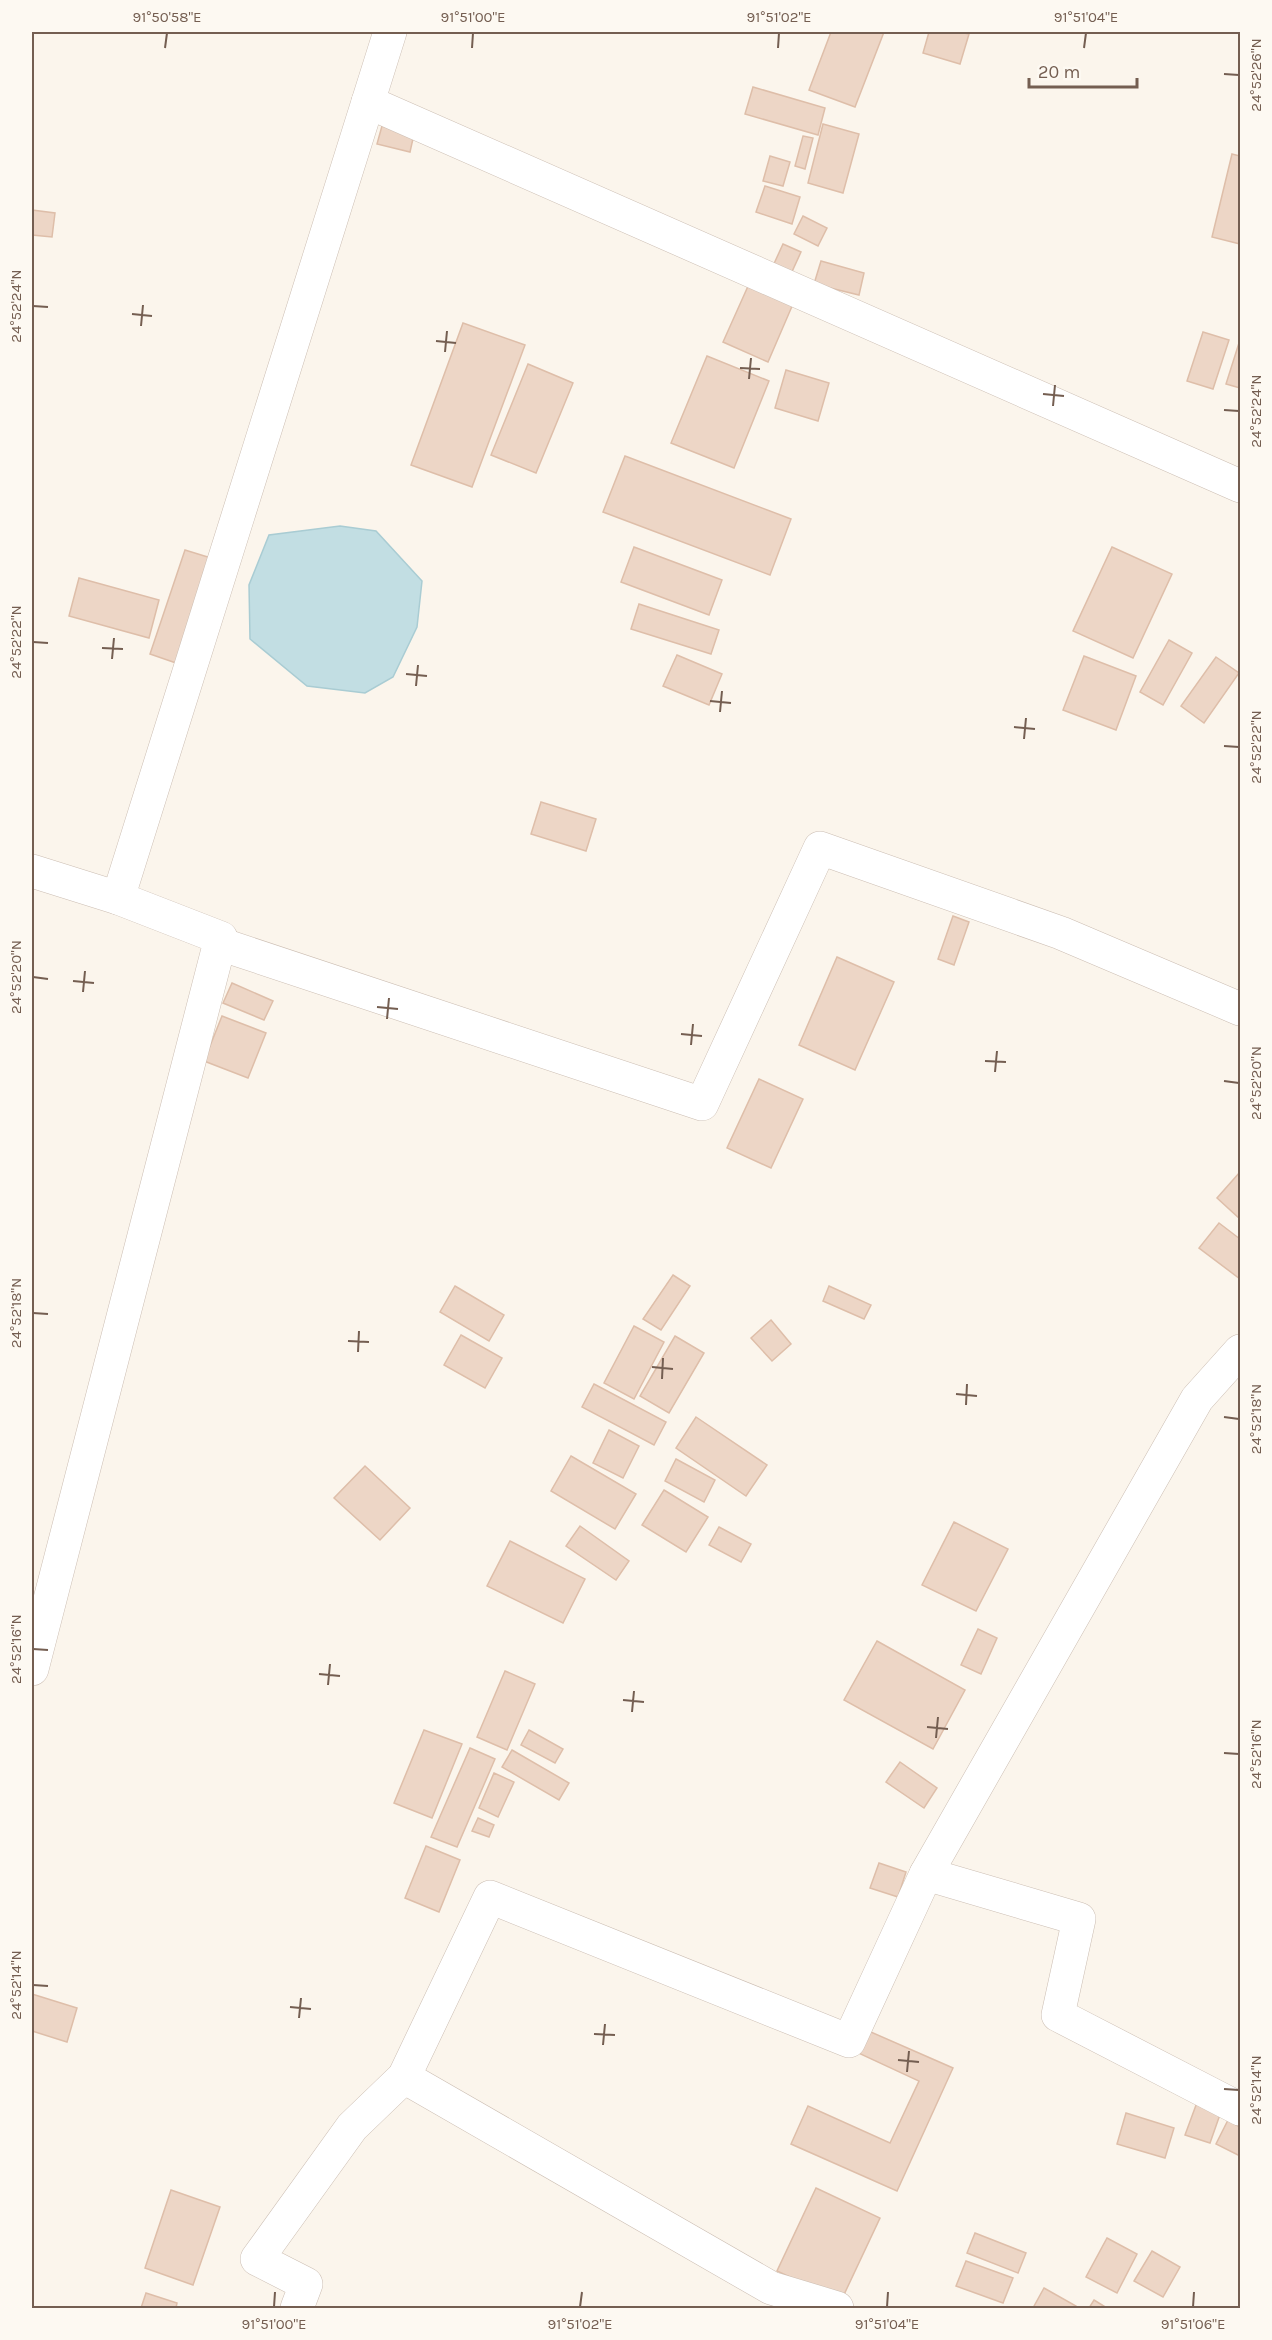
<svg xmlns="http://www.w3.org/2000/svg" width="1272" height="2340" viewBox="0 0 1272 2340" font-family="Karla,sans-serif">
  <rect width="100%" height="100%" fill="#fbf5ec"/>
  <path fill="#c2dee3" stroke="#a9ccd3" stroke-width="1.5" d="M340 526 376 531 422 581 417 627 393 677 365 693 307 686 250 639 249 585 269 535Z"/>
  <g fill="#edd6c6" stroke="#debea9" stroke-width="1.5">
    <path d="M831 32H884L855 107 809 90Z"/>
    <path d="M929 32H959L969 34 960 64 923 53Z"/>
    <path d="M753 87 825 108 818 135 745 114Z"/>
    <path d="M823 124 859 134 843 193 808 183Z"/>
    <path d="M382 126 414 134 410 152 377 144Z"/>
    <path d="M803 136 813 138 805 169 795 166Z"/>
    <path d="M1232 154 1240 156V244L1212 237Z"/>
    <path d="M770 156 790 162 783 186 763 181Z"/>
    <path d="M765 186 800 197 792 224 756 212Z"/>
    <path d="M32 210 55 213 52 237 32 235Z"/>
    <path d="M803 216 827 228 818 246 794 234Z"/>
    <path d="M783 244 801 252 790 276 772 268Z"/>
    <path d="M821 261 864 273 859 295 814 284Z"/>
    <path d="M749 284 793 304 768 362 723 342Z"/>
    <path d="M463 323 525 345 472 487 411 465Z"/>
    <path d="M1203 332 1229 340 1213 389 1187 381Z"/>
    <path d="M1239 343 1240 344V388L1226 384Z"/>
    <path d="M707 356 769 381 734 468 671 443Z"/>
    <path d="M528 364 573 383 536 473 491 455Z"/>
    <path d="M786 370 829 383 818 421 775 408Z"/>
    <path d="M625 456 791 519 770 575 603 512Z"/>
    <path d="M634 547 722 580 709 615 621 582Z"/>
    <path d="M1112 547 1172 574 1133 658 1073 631Z"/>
    <path d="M185 550 211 558 176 663 150 654Z"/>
    <path d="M79 578 159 600 149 638 69 616Z"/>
    <path d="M639 604 719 630 711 654 631 629Z"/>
    <path d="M1169 640 1192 653 1163 705 1140 692Z"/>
    <path d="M677 655 722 674 709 705 663 686Z"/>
    <path d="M1084 656 1136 676 1116 730 1063 710Z"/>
    <path d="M1216 657 1239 673 1204 723 1181 706Z"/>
    <path d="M541 802 596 819 586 851 531 834Z"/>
    <path d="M953 916 969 922 954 965 938 959Z"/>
    <path d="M837 957 894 982 855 1070 799 1045Z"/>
    <path d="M232 983 273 1001 264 1020 223 1003Z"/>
    <path d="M222 1016 266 1033 248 1078 204 1061Z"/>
    <path d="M759 1079 803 1099 771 1168 727 1148Z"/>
    <path d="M1240 1172V1219L1217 1198Z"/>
    <path d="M1219 1223 1240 1239V1279L1199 1248Z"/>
    <path d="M673 1275 690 1286 661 1330 643 1319Z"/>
    <path d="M455 1286 504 1315 489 1341 440 1312Z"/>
    <path d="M829 1286 871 1305 864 1319 823 1301Z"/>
    <path d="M771 1320 791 1344 772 1361 751 1338Z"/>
    <path d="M634 1326 664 1342 634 1399 604 1383Z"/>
    <path d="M461 1335 502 1358 485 1388 444 1365Z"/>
    <path d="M675 1336 704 1353 669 1413 640 1396Z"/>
    <path d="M594 1384 666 1422 654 1445 582 1407Z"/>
    <path d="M696 1417 767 1465 746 1496 676 1448Z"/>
    <path d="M609 1430 639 1446 623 1478 593 1463Z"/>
    <path d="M571 1456 636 1494 615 1529 551 1491Z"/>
    <path d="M676 1459 715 1480 704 1502 665 1481Z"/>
    <path d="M365 1466 410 1508 380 1540 334 1498Z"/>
    <path d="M664 1490 708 1517 686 1552 642 1525Z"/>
    <path d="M954 1522 1008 1549 976 1611 922 1585Z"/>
    <path d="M580 1526 629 1561 616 1580 566 1546Z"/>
    <path d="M719 1527 751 1544 741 1562 709 1545Z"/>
    <path d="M510 1541 585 1579 563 1623 487 1586Z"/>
    <path d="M978 1629 997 1638 981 1674 961 1665Z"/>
    <path d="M877 1641 965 1690 933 1749 844 1700Z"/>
    <path d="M505 1671 535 1684 507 1750 477 1737Z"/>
    <path d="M424 1730 462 1744 432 1818 394 1803Z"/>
    <path d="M529 1730 563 1749 555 1763 521 1745Z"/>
    <path d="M470 1748 495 1759 457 1847 431 1837Z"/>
    <path d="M512 1750 569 1783 559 1800 502 1767Z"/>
    <path d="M900 1762 937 1788 924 1808 886 1782Z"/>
    <path d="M494 1773 514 1782 498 1817 479 1808Z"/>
    <path d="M478 1818 494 1825 489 1837 472 1831Z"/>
    <path d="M426 1846 460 1860 439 1912 405 1898Z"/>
    <path d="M879 1863 906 1872 898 1897 870 1888Z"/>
    <path d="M32 1994 77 2008 67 2042 32 2031Z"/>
    <path d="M864 2029 953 2068 897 2191 791 2144 808 2106 890 2143 919 2081 854 2051Z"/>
    <path d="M1199 2097 1223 2106 1210 2143 1185 2135Z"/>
    <path d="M1126 2113 1174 2128 1165 2158 1117 2144Z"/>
    <path d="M1228 2120 1240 2127V2156L1216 2144Z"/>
    <path d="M816 2188 880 2218 841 2301 777 2271Z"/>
    <path d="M171 2190 220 2207 193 2285 145 2268Z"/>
    <path d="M975 2233 1026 2253 1018 2273 967 2253Z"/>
    <path d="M1107 2238 1137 2254 1117 2293 1086 2277Z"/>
    <path d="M1152 2251 1180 2267 1163 2297 1134 2281Z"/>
    <path d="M966 2261 1013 2278 1003 2303 956 2286Z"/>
    <path d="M1044 2288 1076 2306 1075 2308H1033Z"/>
    <path d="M146 2293 177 2303 176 2308H141Z"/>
    <path d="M1094 2300 1107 2308H1089Z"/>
  </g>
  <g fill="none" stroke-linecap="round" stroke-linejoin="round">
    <g stroke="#ccbeb3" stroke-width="34">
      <g id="street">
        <path d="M368 102 1240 486"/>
        <path d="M32 871 118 898"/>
        <path d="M220 944 702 1104 820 848 1061 933 1240 1009"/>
        <path d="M32 1669 221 938 118 898 390 32"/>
        <path d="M926 1874 1079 1919 1058 2015 1240 2109"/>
        <path d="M404 2077 771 2288 837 2308"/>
        <path d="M297 2308 306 2284 257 2259 352 2127 404 2077 490 1897 849 2041 926 1874 1197 1399 1240 1351"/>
      </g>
    </g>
    <use href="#street" stroke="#fff" stroke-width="33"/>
  </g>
  <path fill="none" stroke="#745e51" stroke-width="2" d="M165 48 167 33M472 48 473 33M778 48 779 33M1084 48 1086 33M1224 74 1239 75M33 306 48 307M132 314 152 316M141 326 143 305M436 341 456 343M445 352 447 331M740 368 760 369M749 379 751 358M1043 394 1064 396M1053 406 1055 385M1224 410 1239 411M33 642 48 643M102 648 123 649M112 659 114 638M406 674 427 676M416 686 418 665M710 701 731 703M720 712 722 691M1014 727 1035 729M1024 739 1026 718M1224 746 1239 747M33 977 48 979M73 981 94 983M83 992 85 971M377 1007 398 1009M387 1019 389 998M681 1034 702 1036M691 1045 693 1024M985 1061 1006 1062M995 1072 997 1051M1224 1081 1239 1083M33 1313 48 1314M348 1341 369 1342M358 1352 359 1331M652 1367 673 1369M662 1379 663 1358M956 1394 977 1396M966 1405 967 1384M1224 1417 1239 1419M33 1649 48 1650M319 1674 340 1676M328 1685 330 1664M623 1700 644 1702M632 1712 634 1691M927 1727 948 1729M936 1738 938 1717M1224 1753 1239 1754M33 1985 48 1986M290 2007 311 2009M299 2018 301 1998M594 2034 615 2035M603 2045 605 2024M898 2060 919 2062M907 2072 909 2051M1224 2089 1239 2090M274 2307 275 2292M580 2307 582 2292M887 2307 888 2292M1193 2307 1194 2292"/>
  <rect width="1272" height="2340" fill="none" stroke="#fdf9f2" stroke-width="66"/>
  <path d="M1029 78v9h108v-9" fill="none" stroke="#745e51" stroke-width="3"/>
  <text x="1038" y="78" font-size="18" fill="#745e51" stroke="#fdf9f2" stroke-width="4.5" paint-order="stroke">20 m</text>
  <rect x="33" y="33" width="1206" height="2274" fill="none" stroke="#745e51" stroke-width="2"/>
  <g font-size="15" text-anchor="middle" fill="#745e51">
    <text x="167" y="22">91°50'58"E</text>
    <text x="473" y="22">91°51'00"E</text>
    <text x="779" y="22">91°51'02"E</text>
    <text x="1086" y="22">91°51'04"E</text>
    <text transform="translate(1256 75) rotate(-90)" y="5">24°52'26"N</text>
    <text transform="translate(16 306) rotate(-90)" y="5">24°52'24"N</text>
    <text transform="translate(1256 411) rotate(-90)" y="5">24°52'24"N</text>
    <text transform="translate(16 642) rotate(-90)" y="5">24°52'22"N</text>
    <text transform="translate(1256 747) rotate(-90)" y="5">24°52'22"N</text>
    <text transform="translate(16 977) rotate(-90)" y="5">24°52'20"N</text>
    <text transform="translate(1256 1083) rotate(-90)" y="5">24°52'20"N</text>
    <text transform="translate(16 1313) rotate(-90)" y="5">24°52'18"N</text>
    <text transform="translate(1256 1419) rotate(-90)" y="5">24°52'18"N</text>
    <text transform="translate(16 1649) rotate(-90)" y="5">24°52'16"N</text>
    <text transform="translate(1256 1754) rotate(-90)" y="5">24°52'16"N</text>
    <text transform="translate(16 1985) rotate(-90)" y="5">24°52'14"N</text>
    <text transform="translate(1256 2090) rotate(-90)" y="5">24°52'14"N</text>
    <text x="274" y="2329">91°51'00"E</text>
    <text x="580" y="2329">91°51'02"E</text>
    <text x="887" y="2329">91°51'04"E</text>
    <text x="1193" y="2329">91°51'06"E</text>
  </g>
</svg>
